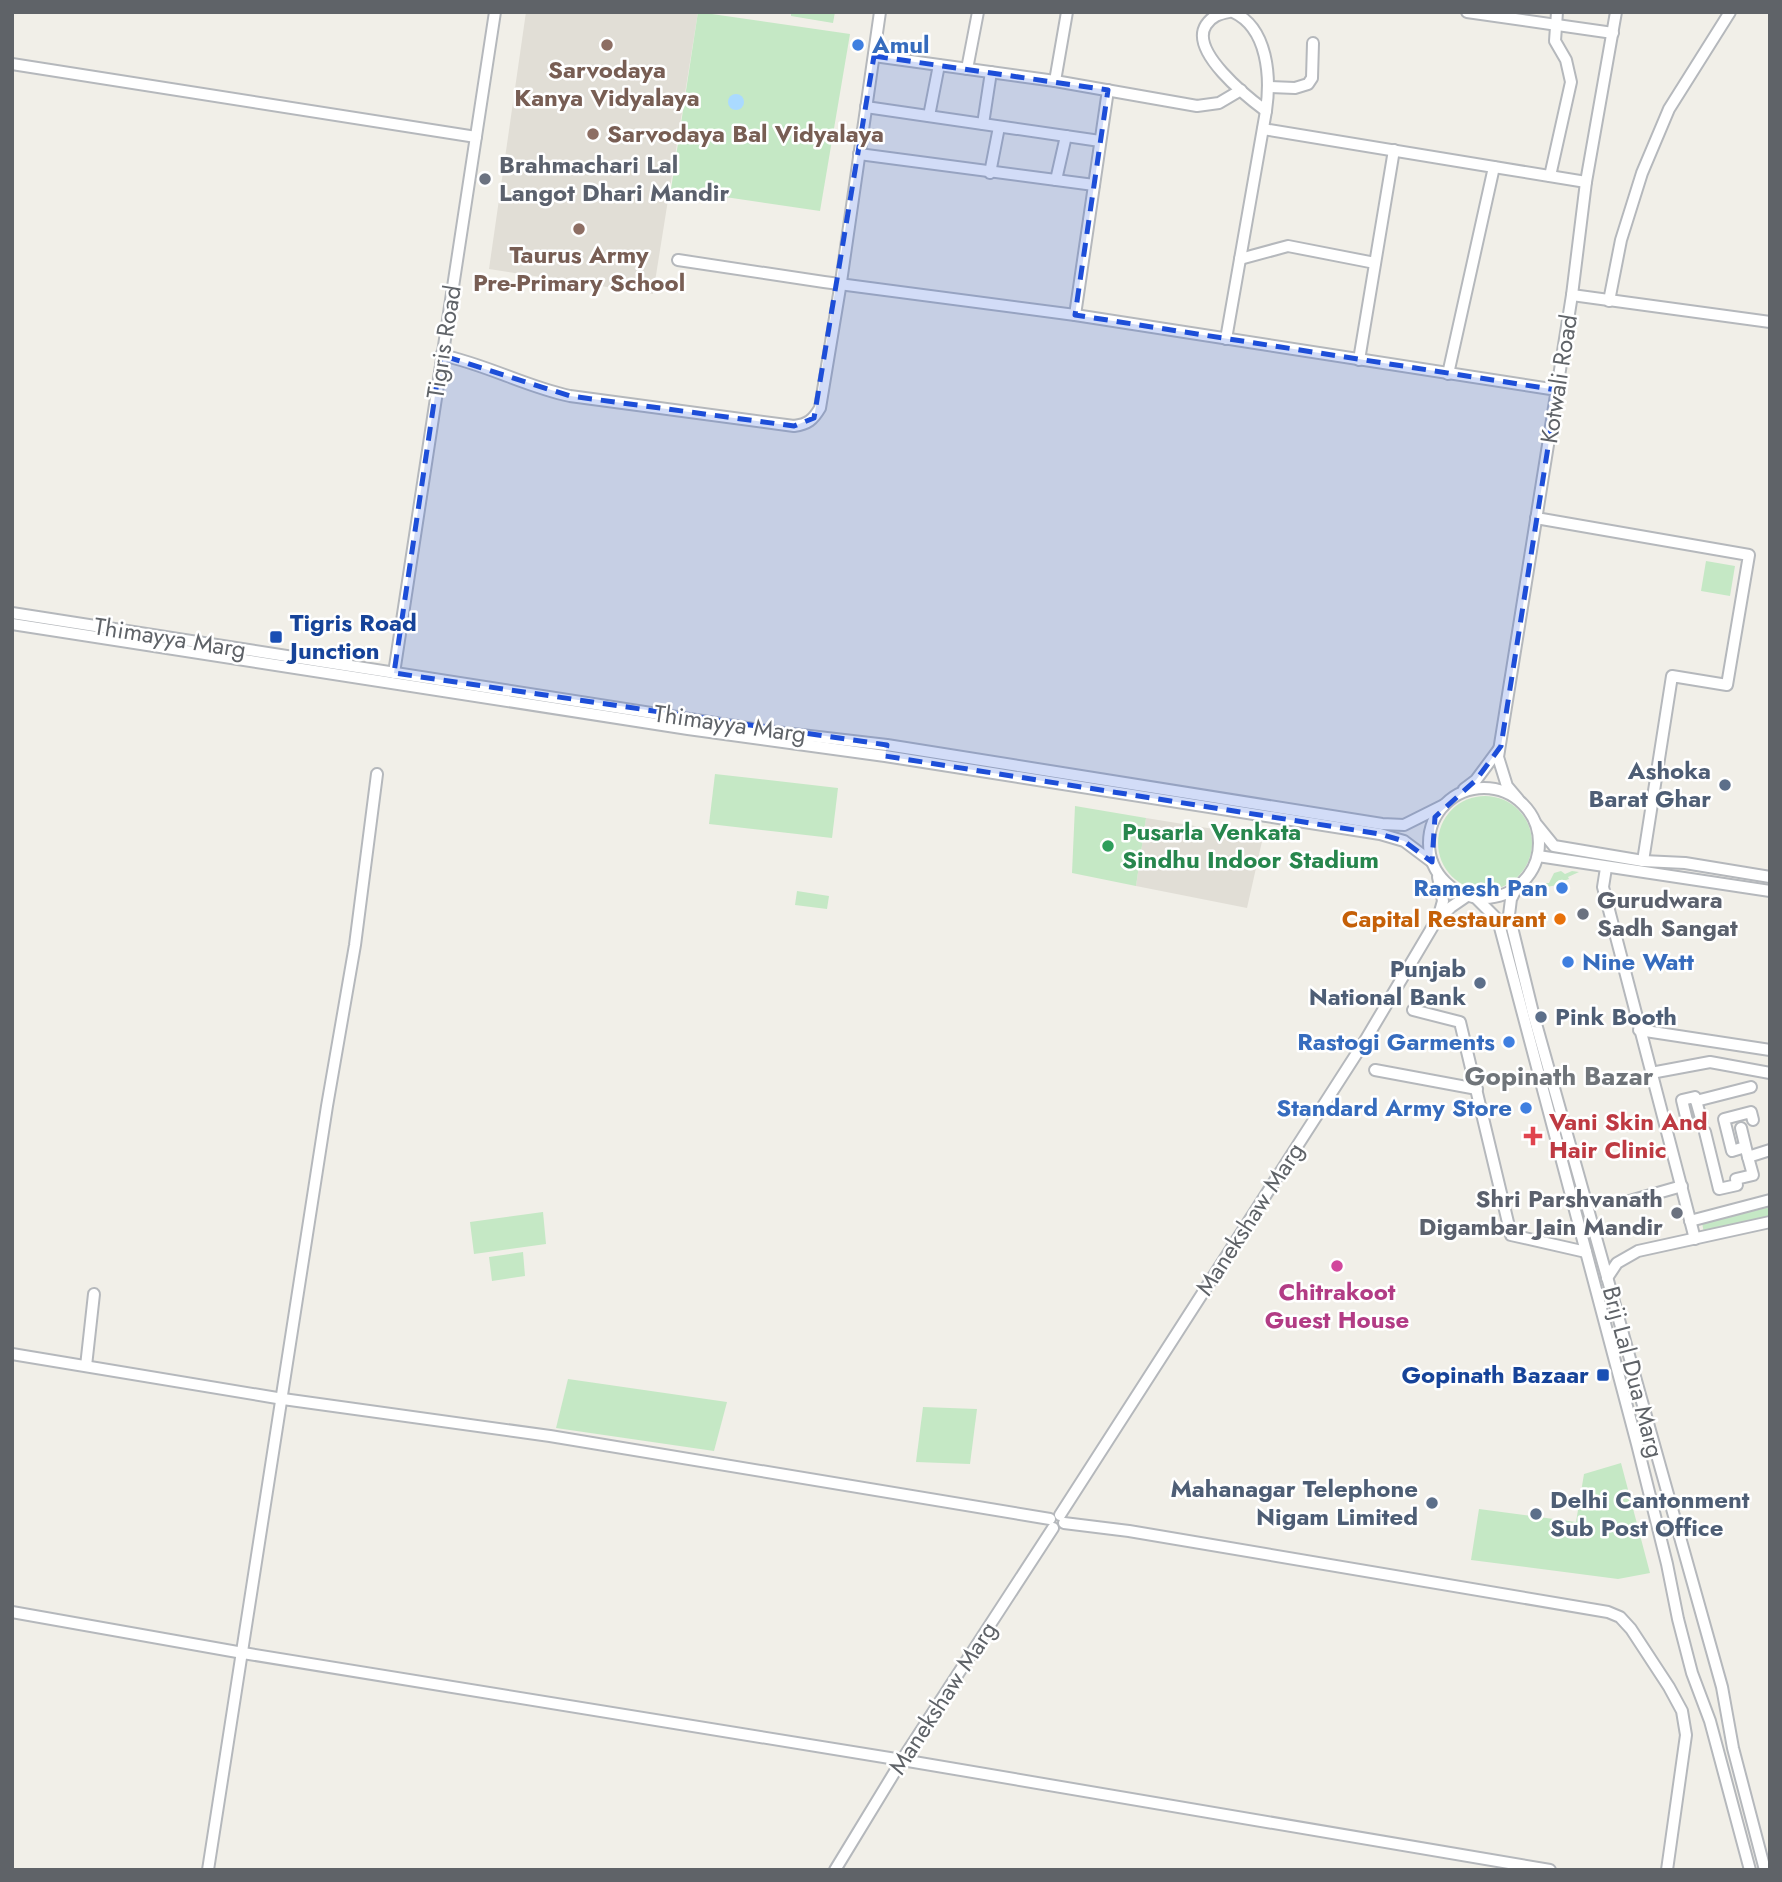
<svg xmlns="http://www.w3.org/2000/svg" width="1782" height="1882" viewBox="0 0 1782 1882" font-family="Jost,sans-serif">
  <rect width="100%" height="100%" fill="#f1efe8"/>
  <g fill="#e1ded6">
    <path d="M526 12H698L653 294 489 269Z"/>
    <path d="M1146 818 1263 837 1247 908 1136 886Z"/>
  </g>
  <g fill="#c5e8c5">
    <path d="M698 12 850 34 820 211 671 189Z"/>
    <path d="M791 12H835L833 23 791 16Z"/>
    <path d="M1706 561 1735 566 1730 596 1701 591Z"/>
    <path d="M715 774 838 788 832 838 709 824Z"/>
    <circle cx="1485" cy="843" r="47"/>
    <path d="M1075 806 1146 818 1136 886 1072 873Z"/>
    <path d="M1561 871 1565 874 1572 871 1579 872 1568 877 1569 879 1558 883V885L1546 887V883H1549L1554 873Z"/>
    <path d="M797 891 829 896 827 909 795 905Z"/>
    <path d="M1770 1207V1217L1704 1233 1702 1223Z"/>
    <path d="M543 1212 546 1244 474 1254 470 1222Z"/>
    <path d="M523 1252 525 1276 492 1281 489 1257Z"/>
    <path d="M568 1379 727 1402 714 1451 556 1428Z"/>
    <path d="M923 1407 977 1409 970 1464 916 1462Z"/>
    <path d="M1621 1463 1650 1573 1618 1579 1471 1560 1479 1509 1576 1522 1584 1474Z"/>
  </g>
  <circle fill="#aadaff" cx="736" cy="102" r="8"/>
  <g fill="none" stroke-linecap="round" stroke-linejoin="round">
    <g stroke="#b5b8bc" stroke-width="14">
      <g id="minor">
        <path d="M1229 12C1219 14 1212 16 1206 25 1189 51 1247 97 1266 111"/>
        <path d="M1467 12 1613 33"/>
        <path d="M874 56 1055 81 1197 106 1219 103 1241 90"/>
        <path d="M12 64 476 137"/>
        <path d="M967 69 978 12"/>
        <path d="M1055 81 1067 12"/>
        <path d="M1268 87 1295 88 1308 84 1312 78 1313 43"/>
        <path d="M866 107 1100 141"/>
        <path d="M929 116 939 65"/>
        <path d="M983 124 991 72"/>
        <path d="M1263 129 1494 167 1448 374"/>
        <path d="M859 154 1094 185"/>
        <path d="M1494 167 1586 182"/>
        <path d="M990 173 999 127"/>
        <path d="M1550 176 1571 82 1566 60 1555 41 1557 12"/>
        <path d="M1056 180 1066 136"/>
        <path d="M1240 259 1288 246 1375 263"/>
        <path d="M678 260 824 282 1075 315 1557 390"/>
        <path d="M1572 295 1770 322"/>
        <path d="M1609 301 1621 240 1642 173 1669 109 1730 12"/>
        <path d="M1075 315 1108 90"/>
        <path d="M1226 339 1266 111C1271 77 1268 28 1233 12"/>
        <path d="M441 355C486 364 526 387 570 396L794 426C808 424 813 420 820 408L841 282 880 12"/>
        <path d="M1359 360 1394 150"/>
        <path d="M1536 518 1749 555 1727 685 1672 676 1643 861"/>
        <path d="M12 613 767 731 887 745 1382 824 1404 825 1444 805"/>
        <path d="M12 624 688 729 885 756 1380 834 1404 841 1432 862"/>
        <path d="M394 673 495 12"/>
        <circle cx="1484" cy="843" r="55"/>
        <path d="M1464 789 1476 780 1499 749"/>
        <path d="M1518 799 1507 786 1498 757 1572 295 1586 182 1616 12"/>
        <path d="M1537 825 1554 846 1643 861 1685 863 1770 877"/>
        <path d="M1538 856 1770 891"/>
        <path d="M1606 868 1603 887 1695 1239"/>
        <path d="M1438 877 1443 901 1439 915"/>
        <path d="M1517 887 1511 899 1509 915 1533 1013 1722 1687 1733 1748 1765 1870"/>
        <path d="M1476 898 1498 920 1637 1444 1667 1564 1678 1619 1692 1673 1710 1721 1750 1870"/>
        <path d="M1413 1010 1460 1022 1511 1235 1586 1252"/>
        <path d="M1639 1030 1770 1050"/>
        <path d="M1375 1070 1477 1089"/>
        <path d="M1651 1073 1710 1062 1770 1073"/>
        <path d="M1696 1101 1751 1087"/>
        <path d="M1688 1125 1682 1100 1695 1097 1702 1122"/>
        <path d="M1741 1128 1748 1157 1770 1150"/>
        <path d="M1705 1132 1719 1189 1737 1185 1736 1179 1753 1175 1748 1157"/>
        <path d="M1745 1147 1732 1151 1724 1119 1751 1112 1753 1120"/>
        <path d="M1626 1202 1682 1186"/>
        <path d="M1690 1221 1770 1200"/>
        <path d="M1607 1278 1617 1263 1638 1251 1770 1222"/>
        <path d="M12 1354 283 1399 550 1436 1050 1519"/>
        <path d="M86 1366 94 1294"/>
        <path d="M1060 1515 1366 1039 1436 921 1451 907 1467 896"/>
        <path d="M1064 1523 1129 1531 1608 1612 1620 1617 1631 1629 1669 1687 1682 1711 1686 1735 1667 1870"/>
        <path d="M12 1612 243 1653 902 1760 1550 1870"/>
        <path d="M208 1870 327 1106 355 945 377 774"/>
        <path d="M835 1870 902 1760 1053 1528"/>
      </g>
    </g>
    <use href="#minor" stroke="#fff" stroke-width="10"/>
  </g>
  <path fill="#1d4ed8" fill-opacity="0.2" stroke="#1d4ed8" stroke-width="5" stroke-dasharray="14 9" stroke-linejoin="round" d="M874 56 1108 90 1075 315 1557 390 1501 746 1476 780 1435 817 1432 862 1404 841 1380 834 885 756 887 745 394 673 441 355 570 396 794 426 814 418Z"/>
  <g fill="#8d6e63" stroke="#fff" stroke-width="2.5">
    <circle cx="607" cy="45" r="7"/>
    <circle cx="593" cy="134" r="7"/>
    <circle cx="579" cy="229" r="7"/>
  </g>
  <g fill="#3f7fe0" stroke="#fff" stroke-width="2.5">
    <circle cx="858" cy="45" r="7"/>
    <circle cx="1562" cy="888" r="7"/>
    <circle cx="1568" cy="962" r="7"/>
    <circle cx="1509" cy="1042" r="7"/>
    <circle cx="1526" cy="1108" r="7"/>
  </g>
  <g fill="#6b7280" stroke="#fff" stroke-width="2.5">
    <circle cx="485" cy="179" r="7"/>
    <circle cx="1583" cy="914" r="7"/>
    <circle cx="1677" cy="1213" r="7"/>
  </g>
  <g fill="#1a4fb4" stroke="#fff" stroke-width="2.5">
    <rect x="269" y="630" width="14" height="14" rx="3.5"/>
    <rect x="1596" y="1368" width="14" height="14" rx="3.5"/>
  </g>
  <g fill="#5c6f8a" stroke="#fff" stroke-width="2.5">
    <circle cx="1725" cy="785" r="7"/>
    <circle cx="1480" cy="983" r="7"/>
    <circle cx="1541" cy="1017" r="7"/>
    <circle cx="1432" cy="1503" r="7"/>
    <circle cx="1536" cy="1514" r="7"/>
  </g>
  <circle fill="#2e9e5b" stroke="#fff" stroke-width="2.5" cx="1108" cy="846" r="7"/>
  <circle fill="#e8710a" stroke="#fff" stroke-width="2.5" cx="1560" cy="919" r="7"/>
  <path fill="#e0444e" stroke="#fff" stroke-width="2.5" d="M1529.5 1125.5h7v7h7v7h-7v7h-7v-7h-7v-7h7z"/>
  <circle fill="#d1479c" stroke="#fff" stroke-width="2.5" cx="1337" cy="1266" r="7"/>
  <g text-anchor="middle" stroke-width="5" stroke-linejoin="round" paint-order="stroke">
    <g font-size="24" font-weight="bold" fill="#366cbe" stroke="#fff" text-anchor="end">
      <text x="872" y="53" text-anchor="start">Amul</text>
      <text x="1548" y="896">Ramesh Pan</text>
      <text x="1582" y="970" text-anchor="start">Nine Watt</text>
      <text x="1495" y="1050">Rastogi Garments</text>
      <text x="1512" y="1116">Standard Army Store</text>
    </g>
    <g font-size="24" font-weight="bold" fill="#785e54" stroke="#fff">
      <text x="607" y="78">Sarvodaya<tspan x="607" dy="28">Kanya Vidyalaya</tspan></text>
      <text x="607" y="142" text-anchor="start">Sarvodaya Bal Vidyalaya</text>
      <text x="579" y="263">Taurus Army<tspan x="579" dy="28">Pre-Primary School</tspan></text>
    </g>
    <g font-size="24" font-weight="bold" fill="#5b616d" stroke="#fff" text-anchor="start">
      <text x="499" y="173">Brahmachari Lal<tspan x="499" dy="28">Langot Dhari Mandir</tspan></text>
      <text x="1597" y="908">Gurudwara<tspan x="1597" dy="28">Sadh Sangat</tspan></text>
      <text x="1663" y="1207" text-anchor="end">Shri Parshvanath<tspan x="1663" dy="28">Digambar Jain Mandir</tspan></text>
    </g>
    <g font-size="24" fill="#5f6368" stroke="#fff">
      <text transform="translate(444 342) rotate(-81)" y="8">Tigris Road</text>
      <text transform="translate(1559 379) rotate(-81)" y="8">Kotwali Road</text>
      <text transform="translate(170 638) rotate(9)" y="8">Thimayya Marg</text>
      <text transform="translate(730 724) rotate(8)" y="8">Thimayya Marg</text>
      <text transform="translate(1250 1219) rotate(-57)" y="8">Manekshaw Marg</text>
      <text transform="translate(1633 1372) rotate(75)" y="8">Brij Lal Dua Marg</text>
      <text transform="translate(943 1698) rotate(-57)" y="8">Manekshaw Marg</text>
    </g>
    <g font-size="24" font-weight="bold" fill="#164399" stroke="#fff" text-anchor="start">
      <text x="290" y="631">Tigris Road<tspan x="290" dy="28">Junction</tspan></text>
      <text x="1589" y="1383" text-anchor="end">Gopinath Bazaar</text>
    </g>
    <g font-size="24" font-weight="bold" fill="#4e5e75" stroke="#fff" text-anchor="end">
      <text x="1711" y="779">Ashoka<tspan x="1711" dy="28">Barat Ghar</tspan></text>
      <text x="1466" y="977">Punjab<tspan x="1466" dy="28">National Bank</tspan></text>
      <text x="1555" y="1025" text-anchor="start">Pink Booth</text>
      <text x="1418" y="1497">Mahanagar Telephone<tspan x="1418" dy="28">Nigam Limited</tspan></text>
      <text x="1550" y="1508" text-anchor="start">Delhi Cantonment<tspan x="1550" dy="28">Sub Post Office</tspan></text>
    </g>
    <g font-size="24" font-weight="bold" fill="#27864d" stroke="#fff" text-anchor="start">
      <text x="1122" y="840">Pusarla Venkata<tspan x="1122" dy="28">Sindhu Indoor Stadium</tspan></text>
    </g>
    <g font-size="24" font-weight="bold" fill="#c56008" stroke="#fff" text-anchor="end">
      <text x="1546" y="927">Capital Restaurant</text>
    </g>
    <g font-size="24" font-weight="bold" fill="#be3a42" stroke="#fff" text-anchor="start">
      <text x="1549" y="1130">Vani Skin And<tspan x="1549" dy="28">Hair Clinic</tspan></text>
    </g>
    <g font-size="24" font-weight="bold" fill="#b23c85" stroke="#fff">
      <text x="1337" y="1300">Chitrakoot<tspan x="1337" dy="28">Guest House</tspan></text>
    </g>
    <g font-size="26" font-weight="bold" fill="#70757a" stroke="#fff">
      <text x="1559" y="1085">Gopinath Bazar</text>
    </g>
  </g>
  <rect width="1782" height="1882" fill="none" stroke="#5f6368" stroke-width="28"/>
</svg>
